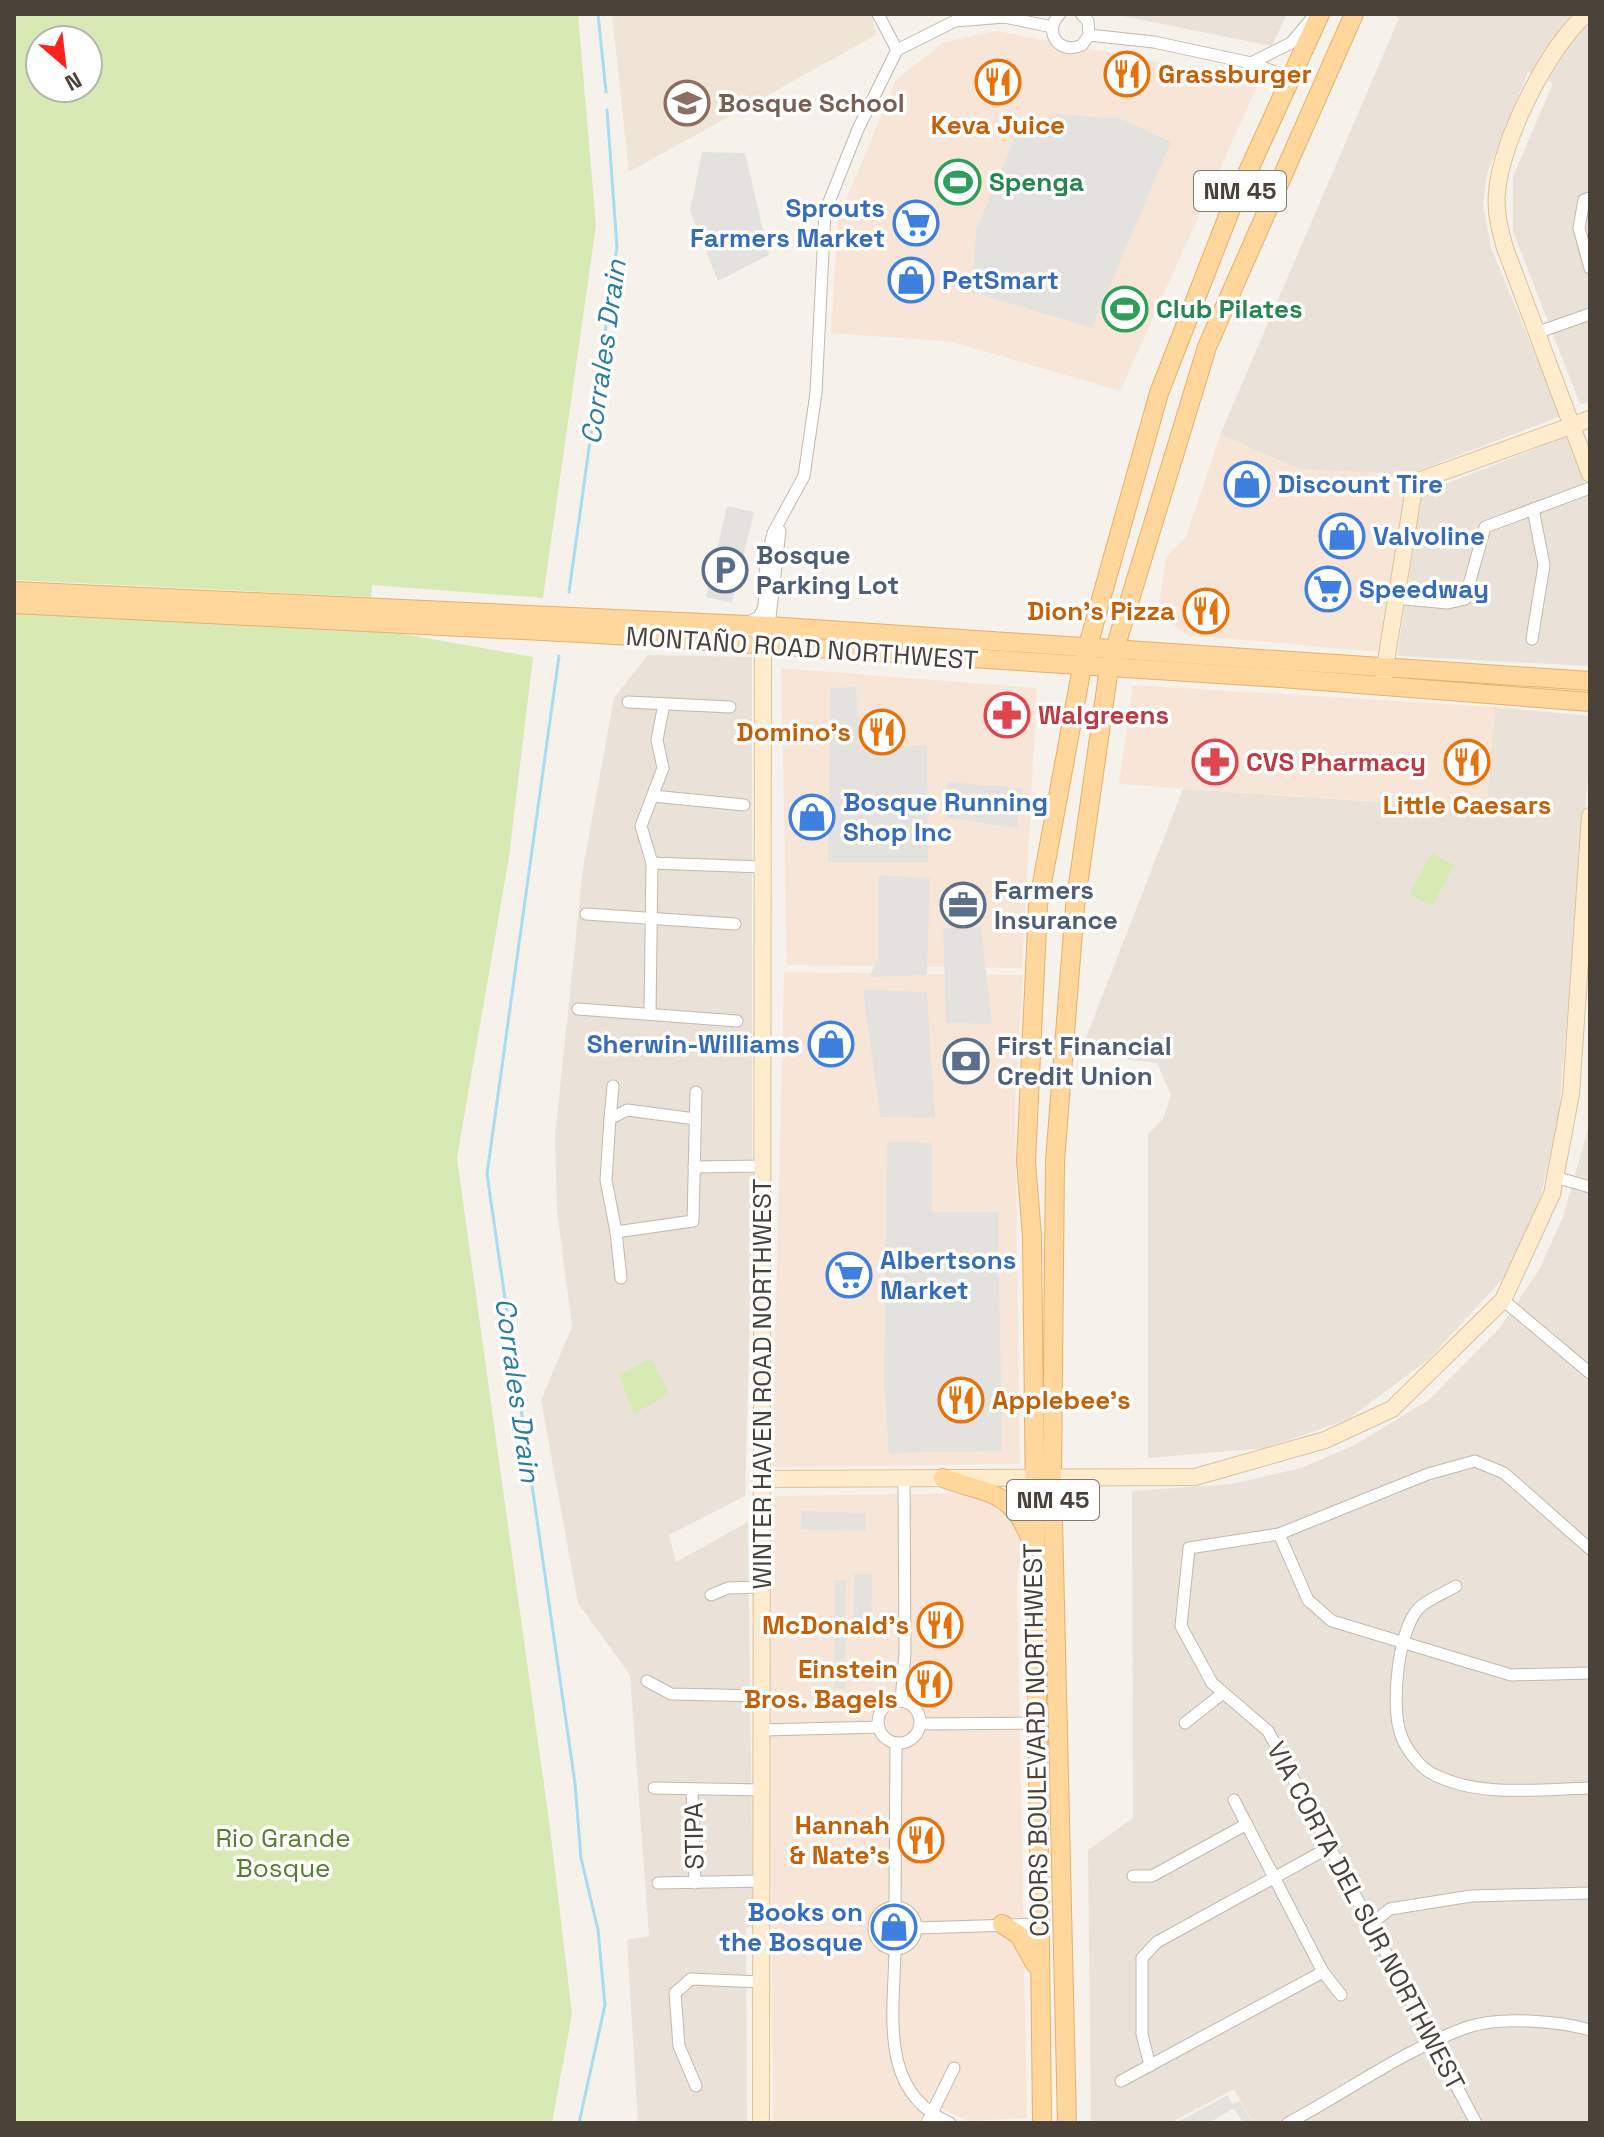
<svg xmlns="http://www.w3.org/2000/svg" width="1604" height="2137" viewBox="0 0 1604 2137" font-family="'Space Grotesk',sans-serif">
  <rect width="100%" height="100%" fill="#f6f1eb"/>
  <g fill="#eae2d9">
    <path d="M1113 14H1287L1272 46Z"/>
    <path d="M1391 14H1590V402L1580 404 1513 231V177L1553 83 1528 72 1487 174 1483 204 1491 248 1561 416 1407 475 1299 469 1220 435 1399 18Z"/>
    <path d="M1568 436 1590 500V666L1397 656 1422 493Z"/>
    <path d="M648 655 752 657V1238L745 1496 669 1535 676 1562 748 1522 753 1927 746 1928 747 2123H638L627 1940 649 1936 630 1675 578 1603 541 1400 572 1327 557 1209 555 1136 583 868 614 698Z"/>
    <path d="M1495 707 1590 716V756L1558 1122 1539 1203 1506 1275 1429 1359 1347 1420 1265 1448 1148 1458V1134L1163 1119 1171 1095 1157 1063 1080 1053 1183 789 1486 809Z"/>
    <path d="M1590 947V2123H1253L1234 2089 1170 2123H1091L1088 1850 1133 1818 1132 1491 1232 1484 1301 1468 1355 1445 1430 1399 1499 1329 1539 1270 1563 1217 1588 1129Z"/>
  </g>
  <g fill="#f7e6d7">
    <path d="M997 31 1259 82 1120 391 953 342 831 333 838 219 896 80 944 42Z"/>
    <path d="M1220 435 1299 469 1407 475 1379 652 1187 635 1158 613 1166 557 1186 537Z"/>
    <path d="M781 668 1037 688 1022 968 787 965Z"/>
    <path d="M1133 685 1495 707 1486 809 1119 784Z"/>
    <path d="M784 972 1023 975 1015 1102 1020 1464 772 1467Z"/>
    <path d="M983 1493 1023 1529 1025 1548 1017 1572 1027 2118 968 2121 934 2105 919 2123H773L769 1496Z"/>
  </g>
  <path fill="#efe4d5" d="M612 14H872L876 35 629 172Z"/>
  <g fill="#d8eab4" fill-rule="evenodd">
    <path d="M14 14H578L596 225 543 598 372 585 371 597 14 580ZM40 40H88V88H40Z"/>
    <path d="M14 612 375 629 533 657 509 857 457 1158 550 1828 572 2014 552 2123H14Z"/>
    <path d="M1432 853 1454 865 1432 906 1409 894Z"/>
    <path d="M651 1358 669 1393 634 1414 619 1375Z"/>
  </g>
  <g fill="#e4e2df">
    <path d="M1060 114 1122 119 1171 142 1092 328 972 292 976 231 1018 129Z"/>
    <path d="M702 152 745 153 769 255 718 281 690 211Z"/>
    <path d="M727 506 754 512 732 603 706 597Z"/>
    <path d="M856 687 859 751 927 745 928 862H828L830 688Z"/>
    <path d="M947 782 1022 788 1017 828 947 818Z"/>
    <path d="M878 875 930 878 927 975 869 977 878 959Z"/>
    <path d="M981 927 992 1024 946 1023 943 928Z"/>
    <path d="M863 990 927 992 935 1118 880 1117Z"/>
    <path d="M887 1142 932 1143V1212H998L1002 1451 889 1453 884 1385Z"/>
    <path d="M802 1511 866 1513V1531L801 1529Z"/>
    <path d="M854 1574H872L871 1638H853Z"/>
    <path d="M835 1580H846L845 1688H834Z"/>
    <path d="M1228 2095 1232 2104 1240 2101 1252 2123H1243L1234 2108 1209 2123H1176Z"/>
  </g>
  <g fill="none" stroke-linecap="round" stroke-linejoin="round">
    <g stroke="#a8dcf2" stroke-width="3">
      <path d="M598 14 606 92"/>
      <path d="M569 592 617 247 607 110"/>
      <path d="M559 656 487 1174 575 1783 581 1858 598 1930 605 2005 579 2123"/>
    </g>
    <g stroke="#c2b8ad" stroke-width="13">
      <g id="street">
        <path d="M878 14 897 50"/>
        <path d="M1060 14C1042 31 1059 56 1082 45L1089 35 1088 21 1081 14"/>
        <path d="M1089 35 1154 42 1251 63 1291 78"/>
        <path d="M1251 63 1291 43 1313 17"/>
        <path d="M1590 198 1584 200 1579 228 1590 268"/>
        <path d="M1536 333 1590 314"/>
        <path d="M1394 598 1448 603 1465 599 1485 527 1590 488"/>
        <path d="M749 622 759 617 764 607 766 562 773 533 804 476 816 393 825 212 858 129 897 50 955 21 1005 17 1052 27"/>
        <path d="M732 634H758L769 626 780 531"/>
        <path d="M1532 639 1544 565 1533 509"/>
        <path d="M628 702 730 707"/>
        <path d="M653 796 744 805"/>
        <path d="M652 863 763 867"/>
        <path d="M586 914 735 924"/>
        <path d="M578 1009 737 1021"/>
        <path d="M650 1014 652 863 641 826 663 768 657 740 664 704"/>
        <path d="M610 1119 613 1086"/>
        <path d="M695 1119 627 1110 610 1119 606 1180 616 1232 693 1221 696 1092"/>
        <path d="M694 1167 763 1166"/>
        <path d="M1555 1177 1590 1187"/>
        <path d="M616 1232 621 1278"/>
        <path d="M1503 1300 1590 1373"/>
        <path d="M1279 1534 1308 1600 1332 1621 1511 1675 1590 1673"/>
        <path d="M1456 1586C1445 1593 1428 1599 1419 1608 1398 1630 1391 1704 1400 1732 1404 1747 1420 1768 1433 1774 1479 1798 1540 1789 1590 1788"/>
        <path d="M711 1595 728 1588 761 1587"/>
        <path d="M647 1681 671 1694 763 1696"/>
        <path d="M901 1701 905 1653 904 1479"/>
        <circle cx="899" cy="1722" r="21"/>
        <path d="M1185 1723 1223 1693"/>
        <path d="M920 1724 1035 1723"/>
        <path d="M764 1730 879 1727"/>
        <path d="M654 1788 763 1790"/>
        <path d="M692 1789 695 1883"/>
        <path d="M1234 1800 1323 1972 1341 1995"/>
        <path d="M1133 1876H1152L1247 1824"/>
        <path d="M658 1883 763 1881"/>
        <path d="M895 1906 896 1743"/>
        <circle cx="895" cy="1928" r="21"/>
        <path d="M1371 1924 1390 1909 1471 1896 1590 1893"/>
        <path d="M917 1928 1037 1924"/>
        <path d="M895 1950C894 2014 878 2092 950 2123"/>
        <path d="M1150 2066 1142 2034V1958L1157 1942 1330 1847"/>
        <path d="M1121 2081 1323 1972"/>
        <path d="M696 2086 679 2046 675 1993 691 1979 762 1982"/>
        <path d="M927 2123 954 2068"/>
        <path d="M1288 2123C1347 2092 1405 2049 1468 2027 1499 2016 1559 2021 1590 2030"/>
        <path d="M1476 2123 1268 1731 1212 1683 1181 1626 1189 1548 1279 1534 1428 1474 1475 1461 1504 1473 1590 1549"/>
      </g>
    </g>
    <g stroke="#d9c29d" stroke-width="18">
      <g id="secondary">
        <path d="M1586 14C1547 49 1501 141 1497 193 1495 212 1500 230 1505 248L1590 474"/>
        <path d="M1383 680 1415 482 1590 419"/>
        <path d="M760 1479 1195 1477 1325 1440 1392 1409 1503 1300 1552 1194 1571 1094 1590 816"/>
        <path d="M761 2123 763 645 770 636 799 637"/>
      </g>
    </g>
    <g stroke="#e6b169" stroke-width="20">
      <g id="primary">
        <path d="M14 591 769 626 1590 681"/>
        <path d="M14 604 599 634 1281 678 1590 702"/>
        <path d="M943 1478C986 1494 1011 1489 1030 1538"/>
        <path d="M1002 1924 1019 1935 1035 1964"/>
        <path d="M1042 2123 1032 1236 1026 1162 1038 905 1082 667 1159 393 1230 211 1320 14"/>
        <path d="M1067 2123 1052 1476 1055 1161 1075 906 1109 668 1207 347 1354 14"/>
      </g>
    </g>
    <use href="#street" stroke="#fff" stroke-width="11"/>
    <use href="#secondary" stroke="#ffeccc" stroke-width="16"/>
    <use href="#primary" stroke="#ffd69b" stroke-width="18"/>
  </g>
  <defs>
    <g id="restaurant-ring" transform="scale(2.3)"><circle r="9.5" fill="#fff" stroke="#e8710a" stroke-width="1.5"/><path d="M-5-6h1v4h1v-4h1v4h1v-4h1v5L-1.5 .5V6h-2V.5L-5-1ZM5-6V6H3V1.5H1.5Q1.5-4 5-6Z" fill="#e8710a"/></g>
    <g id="school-ring" transform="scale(2.3)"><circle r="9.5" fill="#fff" stroke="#8d6e63" stroke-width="1.5"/><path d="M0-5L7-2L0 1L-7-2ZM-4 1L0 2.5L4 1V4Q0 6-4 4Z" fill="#8d6e63"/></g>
    <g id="stadium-ring" transform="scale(2.3)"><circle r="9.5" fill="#fff" stroke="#2e9e5b" stroke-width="1.5"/><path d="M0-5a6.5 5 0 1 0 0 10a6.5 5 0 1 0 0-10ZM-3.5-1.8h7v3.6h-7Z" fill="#2e9e5b"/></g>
    <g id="supermarket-ring" transform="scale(2.3)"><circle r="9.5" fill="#fff" stroke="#3f7fe0" stroke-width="1.5"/><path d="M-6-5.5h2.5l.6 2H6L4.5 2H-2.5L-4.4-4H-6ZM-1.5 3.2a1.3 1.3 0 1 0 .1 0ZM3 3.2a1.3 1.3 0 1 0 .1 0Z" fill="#3f7fe0"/></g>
    <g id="shop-ring" transform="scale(2.3)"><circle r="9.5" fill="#fff" stroke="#3f7fe0" stroke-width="1.5"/><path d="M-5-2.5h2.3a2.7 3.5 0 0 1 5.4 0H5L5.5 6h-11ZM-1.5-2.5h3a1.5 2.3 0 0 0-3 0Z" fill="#3f7fe0"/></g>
    <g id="parking-ring" transform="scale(2.3)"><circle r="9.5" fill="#fff" stroke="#5c6f8a" stroke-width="1.5"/><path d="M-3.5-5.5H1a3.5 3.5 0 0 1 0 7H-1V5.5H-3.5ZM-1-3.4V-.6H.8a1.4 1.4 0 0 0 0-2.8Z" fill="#5c6f8a"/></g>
    <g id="pharmacy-ring" transform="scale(2.3)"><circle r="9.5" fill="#fff" stroke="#e0444e" stroke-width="1.5"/><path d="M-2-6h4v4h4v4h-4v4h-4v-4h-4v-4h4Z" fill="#e0444e"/></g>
    <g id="office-ring" transform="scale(2.3)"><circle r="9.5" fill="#fff" stroke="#5c6f8a" stroke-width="1.5"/><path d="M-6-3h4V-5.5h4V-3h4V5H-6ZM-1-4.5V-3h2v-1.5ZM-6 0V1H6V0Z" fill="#5c6f8a"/></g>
    <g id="bank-ring" transform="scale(2.3)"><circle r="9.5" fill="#fff" stroke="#5c6f8a" stroke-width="1.5"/><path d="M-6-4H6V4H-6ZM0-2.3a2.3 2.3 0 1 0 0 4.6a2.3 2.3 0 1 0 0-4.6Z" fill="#5c6f8a"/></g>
  </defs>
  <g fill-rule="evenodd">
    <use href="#restaurant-ring" x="1127" y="74"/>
    <use href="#restaurant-ring" x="998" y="82"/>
    <use href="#school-ring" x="687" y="103"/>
    <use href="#stadium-ring" x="958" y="182"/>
    <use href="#supermarket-ring" x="916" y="223"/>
    <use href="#shop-ring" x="911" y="280"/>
    <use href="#stadium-ring" x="1125" y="309"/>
    <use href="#shop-ring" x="1247" y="484"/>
    <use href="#shop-ring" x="1342" y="536"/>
    <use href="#parking-ring" x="725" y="570"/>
    <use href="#supermarket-ring" x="1328" y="589"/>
    <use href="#restaurant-ring" x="1206" y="611"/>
    <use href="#pharmacy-ring" x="1007" y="715"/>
    <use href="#restaurant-ring" x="882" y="732"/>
    <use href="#pharmacy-ring" x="1215" y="762"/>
    <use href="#restaurant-ring" x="1467" y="762"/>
    <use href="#shop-ring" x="812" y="817"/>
    <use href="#office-ring" x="963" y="905"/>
    <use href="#shop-ring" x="831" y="1044"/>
    <use href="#bank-ring" x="966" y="1061"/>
    <use href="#supermarket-ring" x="849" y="1275"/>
    <use href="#restaurant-ring" x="961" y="1400"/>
    <use href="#restaurant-ring" x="940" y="1625"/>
    <use href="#restaurant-ring" x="929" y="1684"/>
    <use href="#restaurant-ring" x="921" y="1840"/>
    <use href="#shop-ring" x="894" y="1927"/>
  </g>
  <g text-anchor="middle" stroke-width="7" stroke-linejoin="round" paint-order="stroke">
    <g fill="#fff" stroke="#807a74" stroke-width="2">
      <rect x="1194" y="171" width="92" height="40" rx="6"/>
      <rect x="1007" y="1480" width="92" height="40" rx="6"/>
    </g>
    <g font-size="24" font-weight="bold" fill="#4a4139">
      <text x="1240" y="199">NM 45</text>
      <text x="1053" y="1508">NM 45</text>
    </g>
    <g font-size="26" font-weight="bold" fill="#c56008" stroke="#fff" text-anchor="end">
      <text x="1158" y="83" text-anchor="start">Grassburger</text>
      <text x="998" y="134" text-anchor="middle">Keva Juice</text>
      <text x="1175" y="620">Dion's Pizza</text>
      <text x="851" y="741">Domino's</text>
      <text x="1467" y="814" text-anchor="middle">Little Caesars</text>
      <text x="992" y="1409" text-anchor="start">Applebee's</text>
      <text x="909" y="1634">McDonald's</text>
      <text x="898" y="1678">Einstein<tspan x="898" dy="30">Bros. Bagels</tspan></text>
      <text x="890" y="1834">Hannah<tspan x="890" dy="30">&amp; Nate's</tspan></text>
    </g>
    <g font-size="26" font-weight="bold" fill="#785e54" stroke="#fff" text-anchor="start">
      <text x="718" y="112">Bosque School</text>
    </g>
    <g font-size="26" font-weight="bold" fill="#27864d" stroke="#fff" text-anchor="start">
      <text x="989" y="191">Spenga</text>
      <text x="1156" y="318">Club Pilates</text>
    </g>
    <g font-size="26" font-weight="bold" fill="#366cbe" stroke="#fff" text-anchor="start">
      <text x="885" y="217" text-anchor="end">Sprouts<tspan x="885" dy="30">Farmers Market</tspan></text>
      <text x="942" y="289">PetSmart</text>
      <text x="1278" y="493">Discount Tire</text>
      <text x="1373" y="545">Valvoline</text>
      <text x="1359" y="598">Speedway</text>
      <text x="843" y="811">Bosque Running<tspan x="843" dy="30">Shop Inc</tspan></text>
      <text x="800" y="1053" text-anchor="end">Sherwin-Williams</text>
      <text x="880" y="1269">Albertsons<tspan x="880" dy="30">Market</tspan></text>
      <text x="863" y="1921" text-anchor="end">Books on<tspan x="863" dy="30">the Bosque</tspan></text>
    </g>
    <g font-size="26" font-weight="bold" fill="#4e5e75" stroke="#fff" text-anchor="start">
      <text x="756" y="564">Bosque<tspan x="756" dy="30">Parking Lot</tspan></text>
      <text x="994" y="899">Farmers<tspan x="994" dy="30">Insurance</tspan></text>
      <text x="997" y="1055">First Financial<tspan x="997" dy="30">Credit Union</tspan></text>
    </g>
    <g font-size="26" fill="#4a4139" stroke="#fff">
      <text transform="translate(802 648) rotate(4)" y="9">MONTAÑO ROAD NORTHWEST</text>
      <text transform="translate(762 1384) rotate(-90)" y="9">WINTER HAVEN ROAD NORTHWEST</text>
      <text transform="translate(1036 1740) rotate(-91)" y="9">COORS BOULEVARD NORTHWEST</text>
      <text transform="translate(694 1836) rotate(-91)" y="9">STIPA</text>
      <text transform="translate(1366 1916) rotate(62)" y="9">VIA CORTA DEL SUR NORTHWEST</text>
    </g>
    <g font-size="26" font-weight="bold" fill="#be3a42" stroke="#fff" text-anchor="start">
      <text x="1038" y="724">Walgreens</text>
      <text x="1246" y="771">CVS Pharmacy</text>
    </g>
    <g font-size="26" fill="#547e2a" stroke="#fff">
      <text x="283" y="1847">Rio Grande<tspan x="283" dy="30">Bosque</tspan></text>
    </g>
    <g font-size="28" font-style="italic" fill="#2a7ca0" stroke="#fff">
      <text transform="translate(603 352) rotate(-82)" y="10">Corrales Drain</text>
      <text transform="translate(518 1390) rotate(82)" y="10">Corrales Drain</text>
    </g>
  </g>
  <rect width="1604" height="2137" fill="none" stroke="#4a4139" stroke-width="32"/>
  <g transform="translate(64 64) rotate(152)"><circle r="38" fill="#ffffff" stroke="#b7b3b0" stroke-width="2"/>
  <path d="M0-6L14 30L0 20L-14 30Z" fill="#fb231c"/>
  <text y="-12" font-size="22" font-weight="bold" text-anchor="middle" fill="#4a4139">N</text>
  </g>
</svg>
